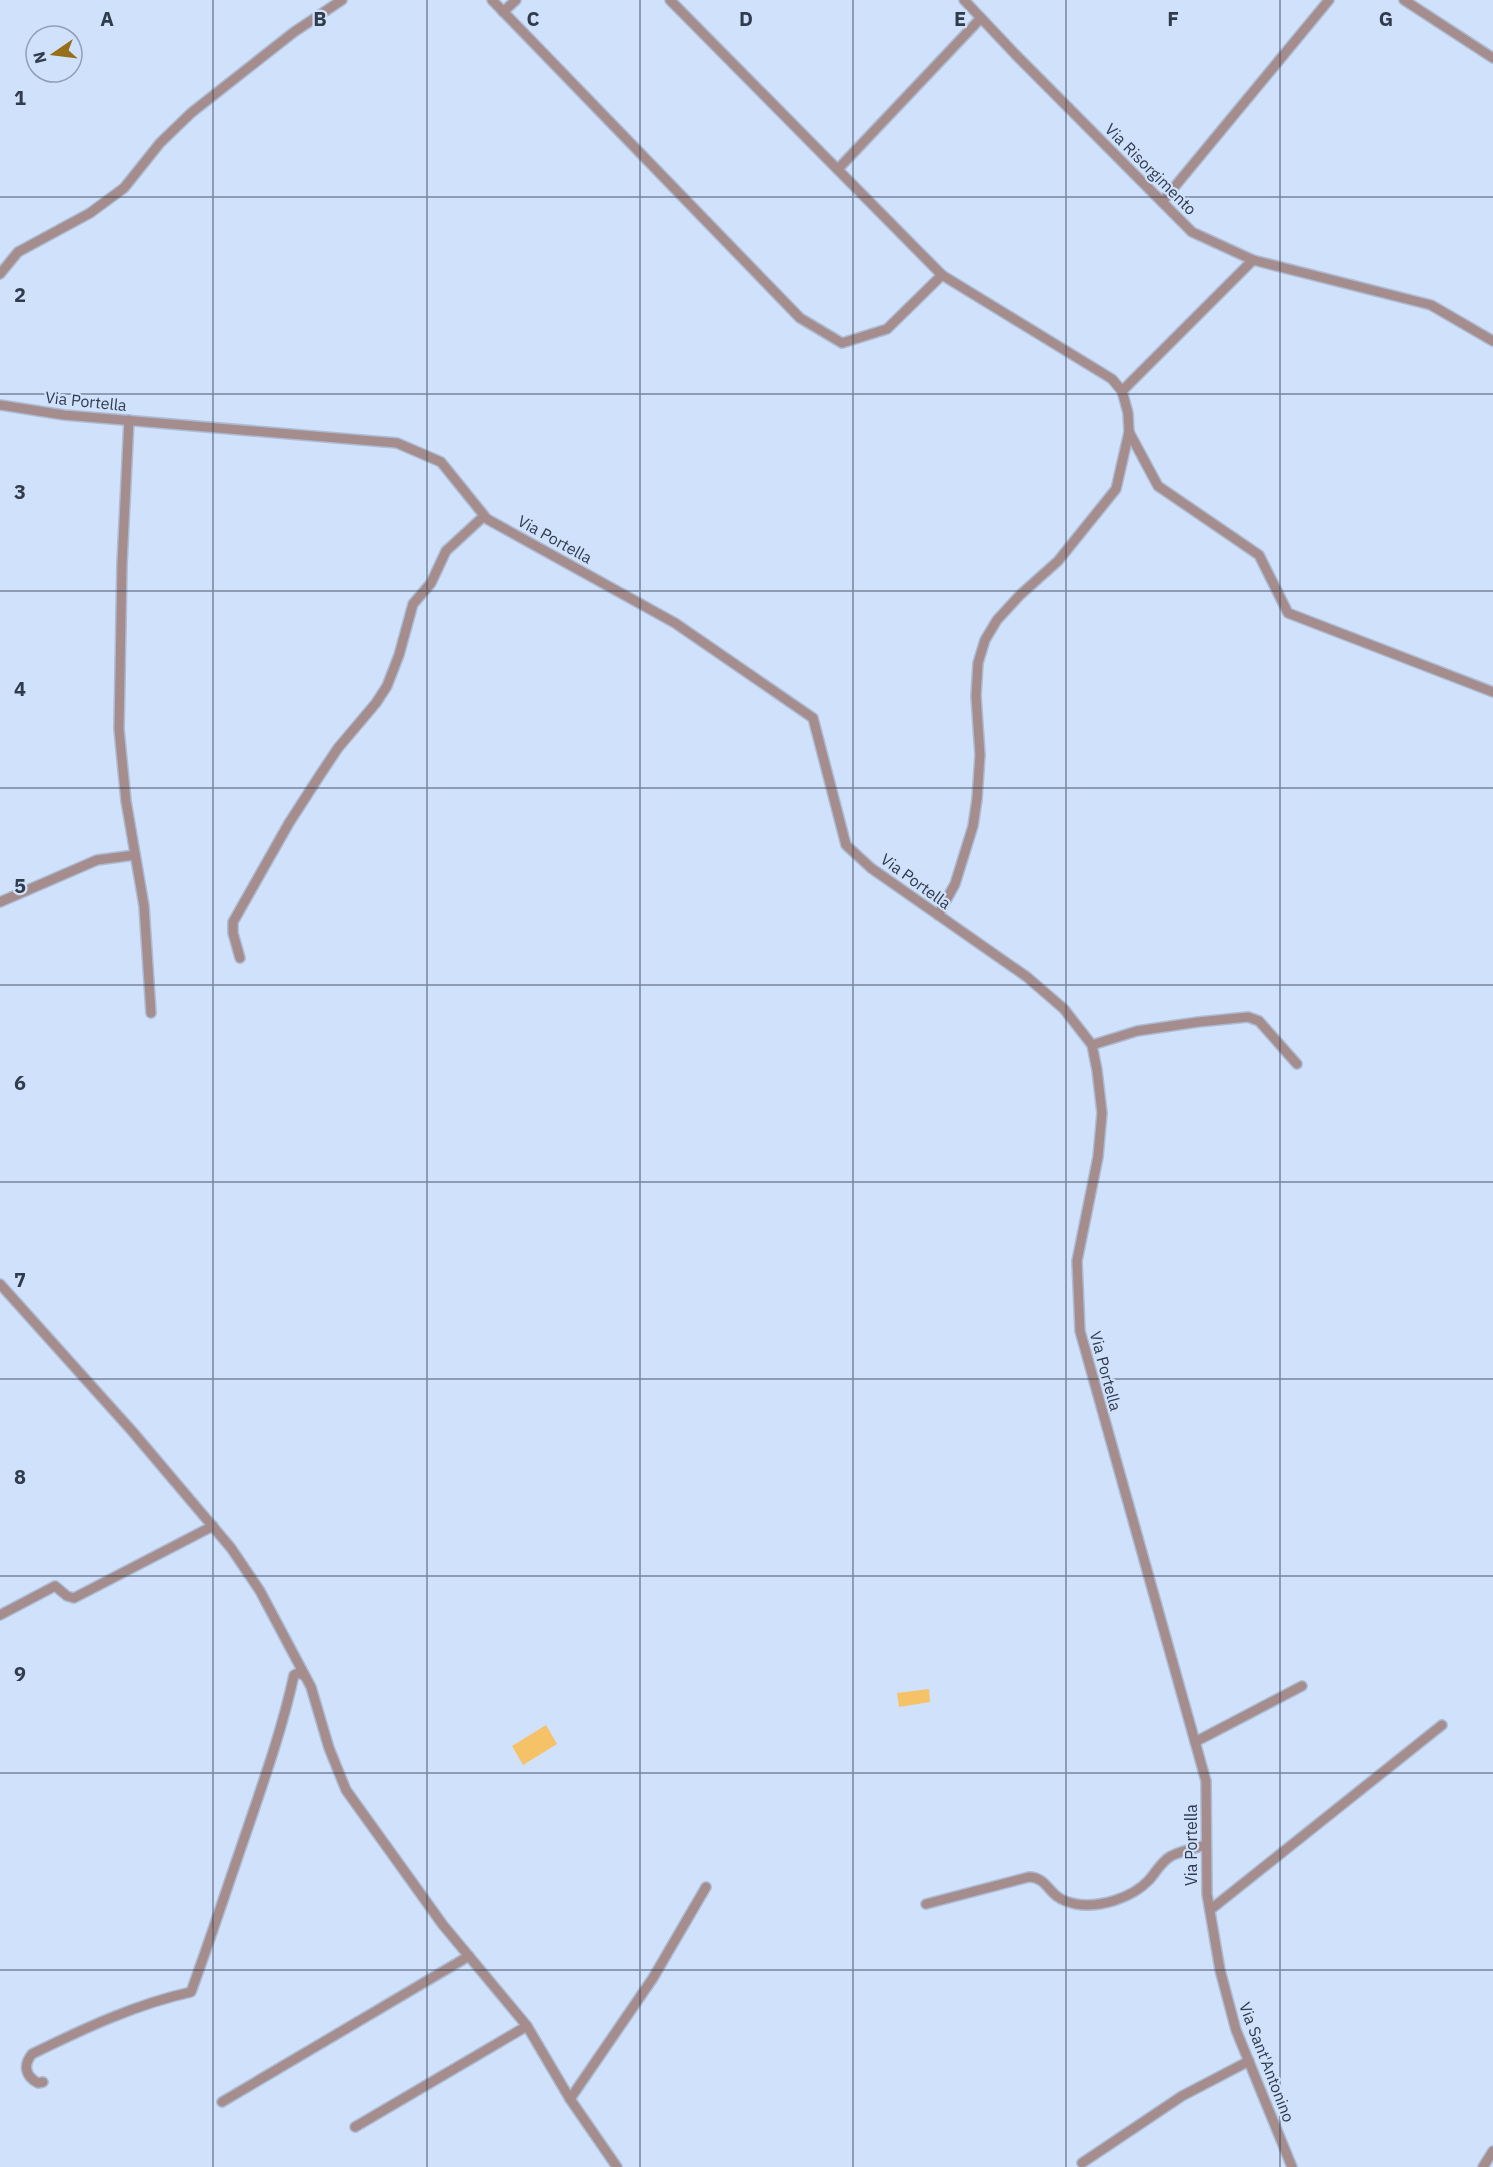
<svg xmlns="http://www.w3.org/2000/svg" width="1493" height="2167" viewBox="0 0 1493 2167" font-family="'IBM Plex Sans',sans-serif">
  <rect width="100%" height="100%" fill="#d0e1fb"/>
  <g fill="#f5c268">
    <path d="M929 1689 930 1702 899 1707 897 1693Z"/>
    <path d="M546 1725 557 1744 523 1765 512 1746Z"/>
  </g>
  <g fill="none" stroke-linecap="round" stroke-linejoin="round">
    <g stroke="#adbcd4" stroke-width="12">
      <g id="minor">
        <path d="M492 0 800 318 842 343 887 329 942 275"/>
        <path d="M670 0 942 275 1112 379 1122 391 1128 413 1129 432 1116 489 1058 561 1020 595 997 620 985 640 978 663 976 696 980 755 977 799 973 826 955 884 938 915"/>
        <path d="M964 0 1015 54 1192 232 1253 260 1431 305 1493 341"/>
        <path d="M1404 0 1493 58"/>
        <path d="M503 12 516 0"/>
        <path d="M838 169 981 18"/>
        <path d="M1162 202 1329 0"/>
        <path d="M0 274 18 252 90 213 124 188 160 143 191 113 294 32 342 0"/>
        <path d="M1122 391 1253 260"/>
        <path d="M0 405 64 415 397 443 441 462 487 519 675 623 813 718 846 845 871 868 1027 977 1064 1009 1092 1045 1097 1070 1102 1113 1098 1157 1077 1261 1080 1331 1206 1781 1207 1894 1220 1970 1236 2030 1292 2167"/>
        <path d="M129 420 122 564 119 729 126 801 144 906 151 1013"/>
        <path d="M1129 432 1158 486 1259 555 1288 613 1493 692"/>
        <path d="M0 902 97 860 135 855"/>
        <path d="M240 958 233 933V922L289 823 320 775 338 748 376 703 387 686 399 655 413 604 431 583 446 551 484 516"/>
        <path d="M1092 1045 1137 1031 1198 1022 1248 1017 1259 1021 1297 1064"/>
        <path d="M0 1284 132 1431 231 1548 260 1591 311 1687 329 1748 346 1790 443 1925 527 2026 570 2099 617 2167"/>
        <path d="M0 1615 55 1586 67 1596 74 1598 213 1526"/>
        <path d="M1195 1742 1302 1686"/>
        <path d="M926 1904 1029 1877C1044 1877 1048 1890 1058 1897 1062 1900 1071 1903 1076 1904 1100 1908 1132 1898 1149 1880 1156 1872 1161 1862 1171 1856 1181 1851 1195 1848 1206 1845"/>
        <path d="M1210 1910 1442 1725"/>
        <path d="M43 2082 38 2083C25 2076 23 2065 32 2054 83 2029 136 2004 191 1992 210 1940 227 1888 245 1836 263 1783 282 1730 294 1675L298 1673 303 1675"/>
        <path d="M570 2099 653 1978 706 1887"/>
        <path d="M222 2102 469 1956"/>
        <path d="M355 2127 527 2026"/>
        <path d="M1082 2163 1182 2096 1249 2061"/>
        <path d="M1483 2167 1493 2151"/>
      </g>
    </g>
    <use href="#minor" stroke="#a68d8d" stroke-width="9"/>
  </g>
  <path fill="none" stroke="#303b4c" stroke-width="1.5" stroke-opacity="0.55" d="M213 0V2167M427 0V2167M640 0V2167M853 0V2167M1066 0V2167M1280 0V2167M0 197H1493M0 394H1493M0 591H1493M0 788H1493M0 985H1493M0 1182H1493M0 1379H1493M0 1576H1493M0 1773H1493M0 1970H1493"/>
  <g text-anchor="middle" stroke-width="4.5" stroke-linejoin="round" paint-order="stroke">
    <g font-size="16" fill="#303b4c" stroke="#d0e1fb">
      <text transform="translate(1151 169) rotate(45)" y="6">Via Risorgimento</text>
      <text transform="translate(86 401) rotate(6)" y="6">Via Portella</text>
      <text transform="translate(555 539) rotate(29)" y="6">Via Portella</text>
      <text transform="translate(916 881) rotate(36)" y="6">Via Portella</text>
      <text transform="translate(1106 1371) rotate(75)" y="6">Via Portella</text>
      <text transform="translate(1191 1845) rotate(-90)" y="6">Via Portella</text>
      <text transform="translate(1267 2062) rotate(69)" y="6">Via Sant'Antonino</text>
    </g>
  </g>
  <g font-size="20" text-anchor="middle" font-weight="bold" fill="#303b4c" stroke="#d0e1fb" stroke-width="4.5" stroke-linejoin="round" paint-order="stroke">
    <text x="107" y="26">A</text>
    <text x="320" y="26">B</text>
    <text x="533" y="26">C</text>
    <text x="746" y="26">D</text>
    <text x="960" y="26">E</text>
    <text x="1173" y="26">F</text>
    <text x="1386" y="26">G</text>
    <text x="20" y="105">1</text>
    <text x="20" y="302">2</text>
    <text x="20" y="499">3</text>
    <text x="20" y="696">4</text>
    <text x="20" y="893">5</text>
    <text x="20" y="1090">6</text>
    <text x="20" y="1287">7</text>
    <text x="20" y="1484">8</text>
    <text x="20" y="1681">9</text>
  </g>
  <g transform="translate(54 54) rotate(256)"><circle r="28" fill="#d0e1fb" stroke="#909fb5" stroke-width="1.5"/>
  <path d="M0-4.5L10 22L0 15L-10 22Z" fill="#976e1a"/>
  <text y="-9" font-size="16" font-weight="bold" text-anchor="middle" fill="#303b4c">N</text>
  </g>
</svg>
